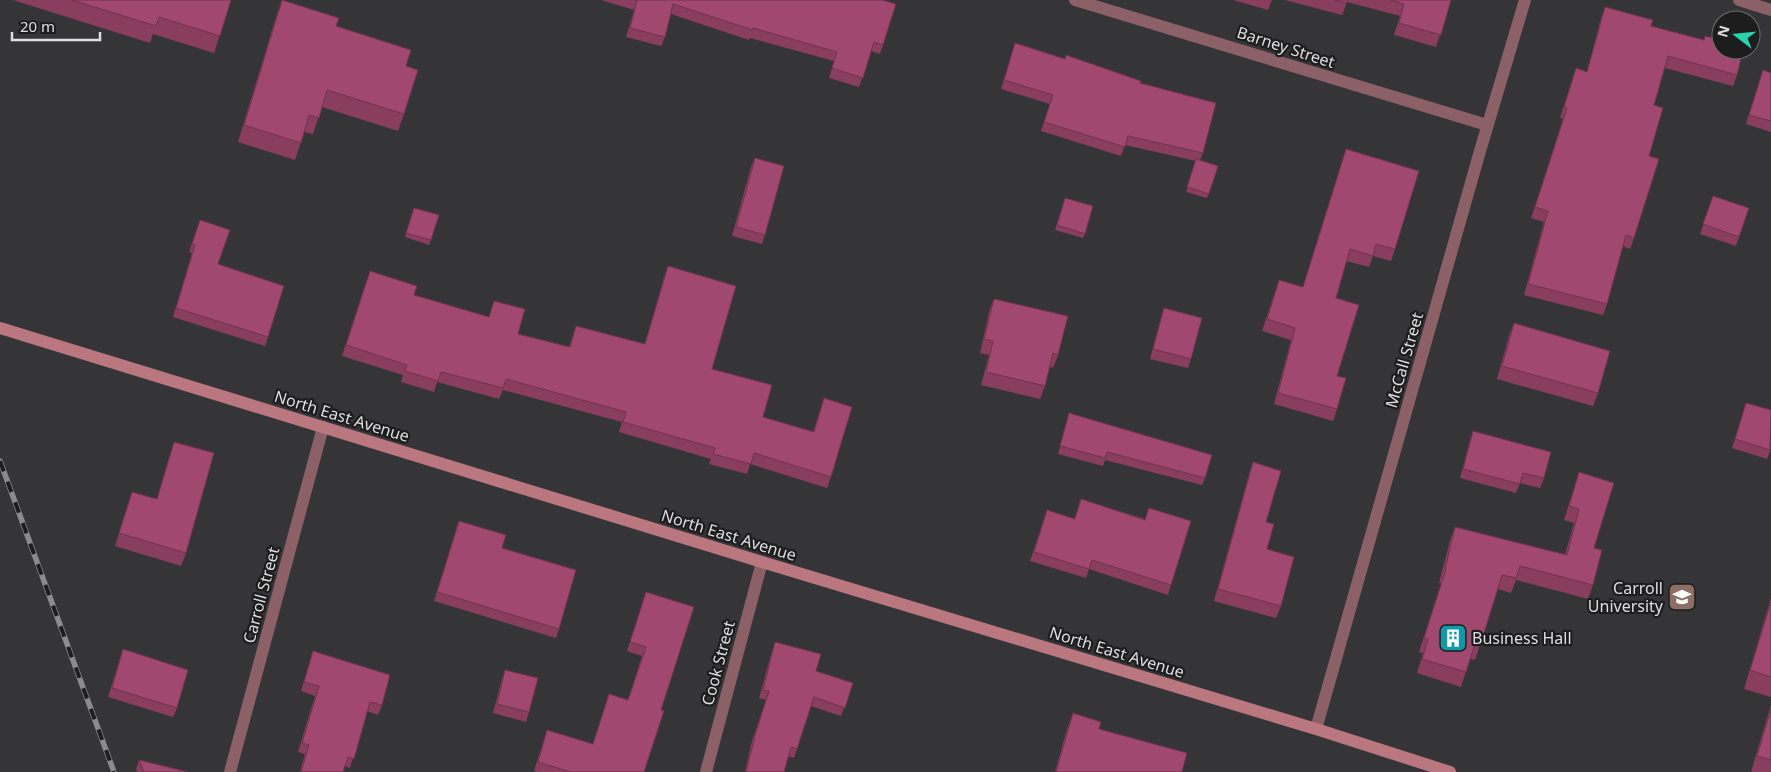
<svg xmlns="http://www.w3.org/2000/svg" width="1771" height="772" viewBox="0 0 1771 772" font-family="'Noto Sans',sans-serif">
  <rect width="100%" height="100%" fill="#353538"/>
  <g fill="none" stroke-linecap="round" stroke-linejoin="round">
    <g stroke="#8b6066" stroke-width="12">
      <path d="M1075 0 1487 125"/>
      <path d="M1739 0 1771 10"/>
      <path d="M1316 729 1480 151 1525 0"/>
      <path d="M230 772 323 427"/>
      <path d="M706 772 762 562"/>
    </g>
    <path stroke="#ba7780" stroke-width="12" d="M0 328 762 562 1316 729 1450 772"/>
    <g stroke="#8b8b8d" stroke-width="5.5">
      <path id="rail" d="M0 461 114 772"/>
    </g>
    <use href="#rail" stroke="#1d1d1e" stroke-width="4" stroke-dasharray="11" stroke-linecap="butt"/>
  </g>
  <g fill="#8a3e5f">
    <path d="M13 0H231L214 53 153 34 150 43Z"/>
    <path d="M282 0 336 26 406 66 404 114 398 131 322 107 313 134 304 132 295 160 238 142 276 17Z"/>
    <path d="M601 0H882L883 45 880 54 871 51 859 87 829 78 834 61 750 38 749 40 671 14 665 37 661 46 626 37 634 10Z"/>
    <path d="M1233 0H1272L1268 10Z"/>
    <path d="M1285 0H1451L1436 47 1394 35 1400 16 1347 2 1342 15Z"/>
    <path d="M1605 7 1651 26 1737 75 1733 86 1665 68 1654 105 1649 156 1634 238 1630 249 1623 246 1607 304 1603 315 1524 295 1544 222 1531 218 1563 119 1560 118 1572 80 1576 68 1587 72 1601 18Z"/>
    <path d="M1015 43 1140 83 1203 153 1200 160 1218 166 1207 198 1186 192 1196 161 1125 145 1121 156 1041 131 1050 104 1001 89Z"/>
    <path d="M1763 70 1771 73V132L1746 124Z"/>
    <path d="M1346 149 1395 249 1391 261 1373 256 1369 267 1346 261 1336 298 1337 409 1333 421 1274 404 1291 340 1262 331 1279 280 1303 287Z"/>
    <path d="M755 158 765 235 762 244 732 236 751 167Z"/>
    <path d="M1713 196 1749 208 1736 246 1700 234Z"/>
    <path d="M1065 198 1085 234 1083 238 1055 230Z"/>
    <path d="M414 208 439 215 429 245 405 237Z"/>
    <path d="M200 220 218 264 268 337 265 346 173 317 192 253 189 252Z"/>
    <path d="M668 266 712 369 763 417 813 432 824 398 831 477 827 488 750 464 747 474 709 464 711 459 619 432 622 422 503 390 499 399 437 382 434 392 401 382 403 375 342 356 366 282 414 295 489 317 494 301 518 334 569 347 576 326 645 344 664 277Z"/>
    <path d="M994 299 1058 355 1053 368 1050 367 1045 386 1040 399 981 385 989 355 980 353 989 312Z"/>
    <path d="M1164 308 1191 359 1188 368 1150 359 1161 317Z"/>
    <path d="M1514 323 1598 393 1593 406 1497 379 1509 336Z"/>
    <path d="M1746 403 1771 448 1767 459 1732 448Z"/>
    <path d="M1069 413 1205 478 1202 485 1105 460 1103 466 1058 454Z"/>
    <path d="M1473 431 1544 478 1540 488 1520 483 1516 493 1460 478 1470 440Z"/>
    <path d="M174 442 186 553 181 566 115 546 132 492 157 499 170 455Z"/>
    <path d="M1253 462 1266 522 1267 549 1281 606 1276 618 1214 601 1249 474Z"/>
    <path d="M1579 472 1594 548 1593 585 1588 599 1516 580 1511 593 1498 589 1475 660 1470 659 1461 687 1417 673 1423 653 1419 652 1441 583H1439L1450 541 1455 527 1565 555 1574 523 1564 520Z"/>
    <path d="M1081 499 1145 519 1149 508 1171 585 1168 595 1089 569 1086 578 1030 561 1047 510 1074 519Z"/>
    <path d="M459 521 502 548 559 629 556 638 434 601Z"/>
    <path d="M646 592 661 710 644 772H538L534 771 547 730 593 744 609 694 628 700 642 656 627 651Z"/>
    <path d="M1771 598V697L1744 689Z"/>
    <path d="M775 642 816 671 853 683 841 716 811 706 794 758 788 756 784 772H745L752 741 766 700 759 698 772 651Z"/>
    <path d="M123 649 177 708 173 717 108 697Z"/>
    <path d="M313 651 382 705 378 715 367 711 350 768 345 766 343 772H300L305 754 298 752 315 696 301 691Z"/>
    <path d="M505 670 529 712 526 722 493 713 502 679Z"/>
    <path d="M1771 705V772H1751Z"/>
    <path d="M1073 713 1099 729 1182 772H1055L1067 729Z"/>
    <path d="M139 760 188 772H137L136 769Z"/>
  </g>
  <g fill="#a0486f" stroke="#70324e">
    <path d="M72 0H231L220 36 159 17 156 26Z"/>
    <path d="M282 0 339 18 336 26 411 50 406 66 418 70 404 114 327 90 319 118 309 115 301 143 244 125Z"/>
    <path d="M635 0H882L896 4 883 45 874 42 863 78 832 68 837 52 753 28V30L673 4 665 37 630 28 637 1Z"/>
    <path d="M1335 0H1347V3Z"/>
    <path d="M1390 0H1451L1441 35 1399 23 1404 4Z"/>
    <path d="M1605 7 1653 20 1651 26 1704 40 1705 36 1721 40V50H1743L1737 75 1668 56 1654 105 1663 108 1649 156 1659 159 1634 238 1626 235 1607 304 1528 284 1548 211 1535 207 1567 108 1564 107 1576 68 1587 72Z"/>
    <path d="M1015 43 1065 59 1066 55 1141 81 1140 83 1216 103 1203 153 1128 136 1125 147 1044 122 1053 95 1004 80Z"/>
    <path d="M1763 70 1771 73V121L1749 115Z"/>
    <path d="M1346 149 1419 171 1395 249 1376 244 1373 256 1350 249 1336 298 1359 305 1337 376 1346 378 1337 409 1278 393 1295 328 1267 319 1279 280 1303 287Z"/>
    <path d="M755 158 784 166 765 235 736 227Z"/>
    <path d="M1196 159 1218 166 1209 194 1187 187Z"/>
    <path d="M1713 196 1749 208 1739 237 1703 224Z"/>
    <path d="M1065 198 1093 206 1085 234 1057 225Z"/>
    <path d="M414 208 439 215 431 240 406 233Z"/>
    <path d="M200 220 230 230 218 264 284 286 268 337 176 308 195 245 192 244Z"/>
    <path d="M668 266 736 286 712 369 772 385 763 417 814 432 824 398 852 407 831 477 754 453 751 464 713 454 715 448 623 422 626 412 506 379 503 388 441 372 438 381 405 371 407 365 346 345 370 271 417 286 414 295 489 317 494 301 525 309 518 334 570 347 576 326 645 344Z"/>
    <path d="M994 299 1068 316 1058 355 1053 353 1045 386 986 372 993 341 984 339Z"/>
    <path d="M1164 308 1202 318 1191 359 1153 349Z"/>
    <path d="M1514 323 1610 351 1598 393 1502 366Z"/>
    <path d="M1746 403 1771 410 1770 450 1735 439Z"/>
    <path d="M1069 413 1212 455 1205 478 1107 452 1105 458 1060 446Z"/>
    <path d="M1473 431 1551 452 1544 478 1523 473 1520 484 1463 469Z"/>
    <path d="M174 442 214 453 186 553 119 533 132 492 157 499Z"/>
    <path d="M1253 462 1281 471 1266 522 1274 524 1267 549 1294 557 1281 606 1218 589Z"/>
    <path d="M1579 472 1614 483 1594 548 1602 550 1593 585 1520 566 1516 578 1502 575 1480 646 1475 644 1466 672 1422 659 1428 639 1424 638 1446 569H1445L1455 527 1567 555 1579 509 1569 506Z"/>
    <path d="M1081 499 1145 520 1149 508 1191 521 1171 585 1092 560 1089 569 1034 552 1047 510 1075 519Z"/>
    <path d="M459 521 506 535 502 548 576 570 559 629 437 592Z"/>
    <path d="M646 592 694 607 661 710 664 711 644 772H571L538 762 547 730 593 744 609 694 628 700 646 647 630 642Z"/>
    <path d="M1771 602V677L1750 670Z"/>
    <path d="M775 642 821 654 816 671 853 683 845 708 814 697 797 749 791 747 784 772H746L756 732 769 691 763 690Z"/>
    <path d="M123 649 188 670 177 708 112 688Z"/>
    <path d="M313 651 390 675 382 705 370 702 354 759 348 757 343 772H301L309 745 302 743 319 686 304 682Z"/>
    <path d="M505 670 538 678 529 712 497 704Z"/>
    <path d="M1771 709V760L1757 756Z"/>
    <path d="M1073 713 1101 722 1099 729 1187 753 1182 772H1056Z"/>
    <path d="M139 760 188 772H144Z"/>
  </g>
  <defs>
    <g id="university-square" transform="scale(1.4375)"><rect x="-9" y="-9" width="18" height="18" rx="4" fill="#8d6e63" stroke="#1d1d1e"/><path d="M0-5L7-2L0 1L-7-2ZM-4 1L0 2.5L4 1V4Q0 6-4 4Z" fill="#fff"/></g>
    <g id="building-square" transform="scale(1.4375)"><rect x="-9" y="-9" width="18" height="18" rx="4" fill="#0f9aa8" stroke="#1d1d1e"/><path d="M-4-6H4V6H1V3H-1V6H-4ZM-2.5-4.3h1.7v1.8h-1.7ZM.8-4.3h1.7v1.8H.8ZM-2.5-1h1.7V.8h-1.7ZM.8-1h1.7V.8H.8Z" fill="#fff"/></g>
  </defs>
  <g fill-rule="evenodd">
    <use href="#university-square" x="1682" y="597"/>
    <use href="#building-square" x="1453" y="638"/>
  </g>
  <g text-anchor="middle" stroke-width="4.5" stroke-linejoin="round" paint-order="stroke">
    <g font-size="16" fill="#dfdfe1" stroke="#1d1d1e">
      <text transform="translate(1286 47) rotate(18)" y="6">Barney Street</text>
      <text transform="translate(1404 360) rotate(-74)" y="6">McCall Street</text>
      <text transform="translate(342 416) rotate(17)" y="6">North East Avenue</text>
      <text transform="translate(729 535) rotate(17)" y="6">North East Avenue</text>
      <text transform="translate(261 595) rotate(-75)" y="6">Carroll Street</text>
      <text transform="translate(1117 652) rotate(17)" y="6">North East Avenue</text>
      <text transform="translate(718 663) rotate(-75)" y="6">Cook Street</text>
    </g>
    <g font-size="16" fill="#dfdfe1" stroke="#1d1d1e" text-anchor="end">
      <text x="1663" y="594">Carroll<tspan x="1663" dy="18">University</tspan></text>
      <text x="1472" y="644" text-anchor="start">Business Hall</text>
    </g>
  </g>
  <g transform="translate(1736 35) rotate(286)"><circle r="24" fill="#1d1d1e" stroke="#6b6b6c"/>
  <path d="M0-4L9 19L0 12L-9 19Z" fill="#25d5ae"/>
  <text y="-8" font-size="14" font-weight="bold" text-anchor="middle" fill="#dfdfe1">N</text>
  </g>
  <path d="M12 32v8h88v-8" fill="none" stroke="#dfdfe1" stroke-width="2.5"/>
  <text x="20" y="32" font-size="15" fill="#dfdfe1" stroke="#1d1d1e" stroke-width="4" paint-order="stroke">20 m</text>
</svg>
